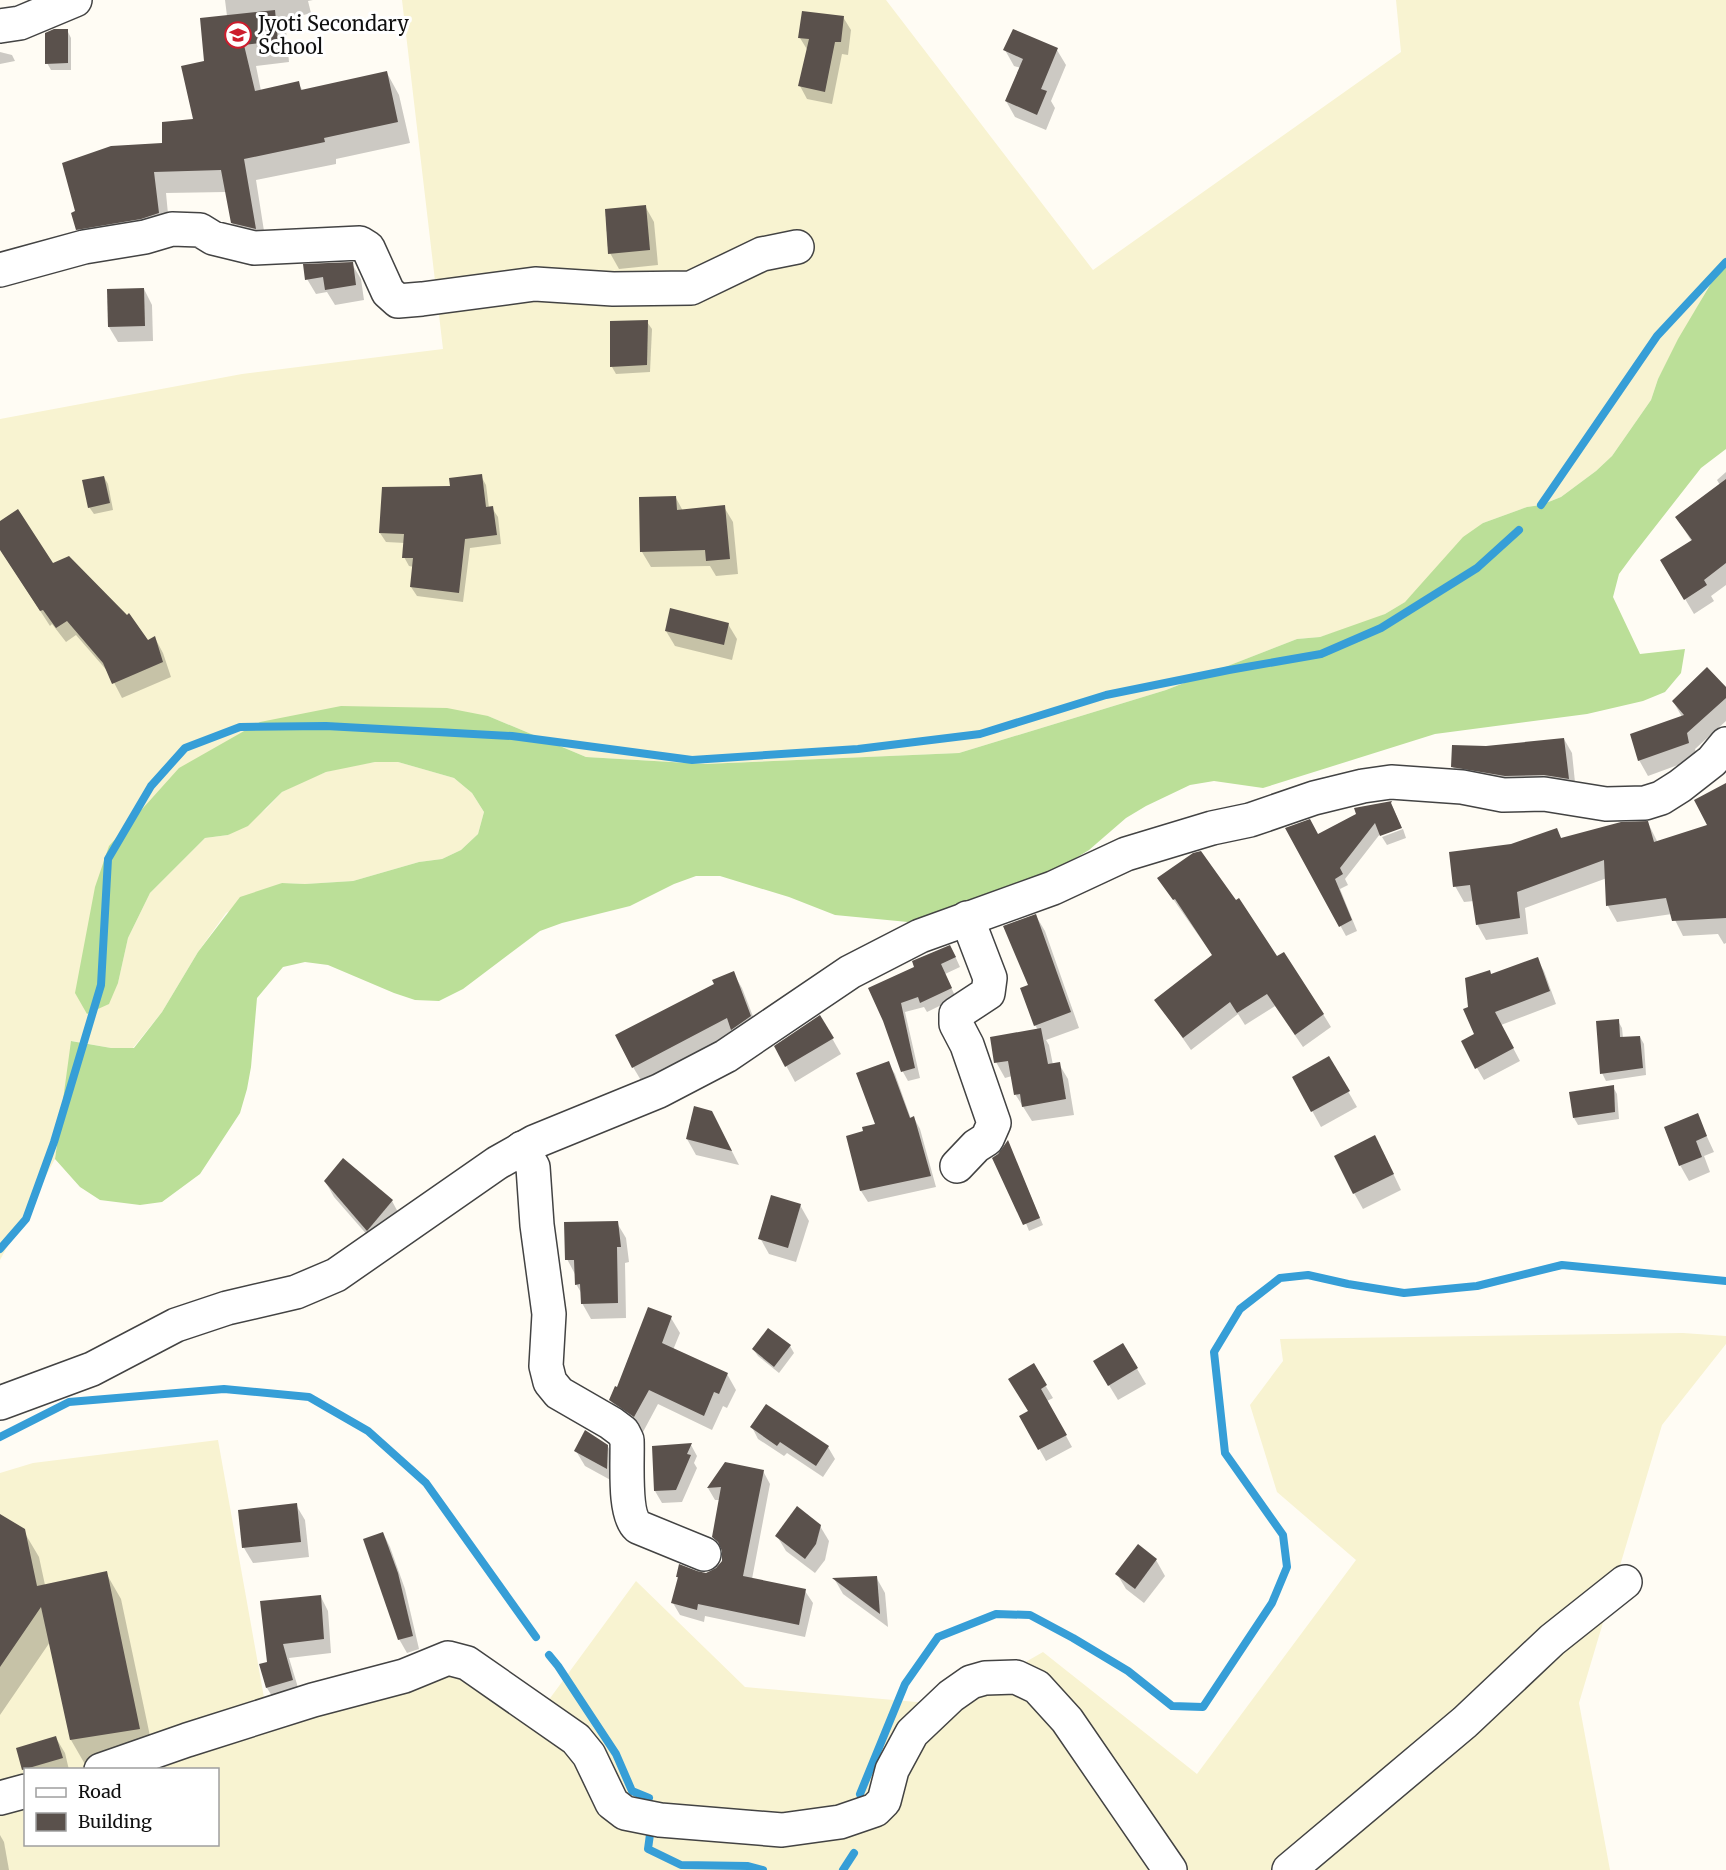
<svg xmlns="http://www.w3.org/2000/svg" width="1726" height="1870" viewBox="0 0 1726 1870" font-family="Merriweather,serif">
  <rect width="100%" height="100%" fill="#fffcf4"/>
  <g fill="#f8f3d1" fill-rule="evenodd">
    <path d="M402 0H886L1093 270 1401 52 1396 0H1726V258L1711 282 1658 379 1651 400 1612 456 1596 471 1561 497 1541 505 1527 507 1483 523 1405 602 1385 614 1364 623 1320 637 1297 639 1166 690 959 753 705 764 586 757 488 716 109 846 118 983 128 938 150 893 205 838 228 835 266 809 282 792 304 781 326 772 350 766 375 762H398L454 778 472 793 484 812 478 834 461 850 442 859 419 862 353 881 305 884 282 883 226 913 198 952 162 1012 133 1048H111L72 1041 55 1159 0 1260V419L242 374 443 349Z"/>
    <path d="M1683 1333 1726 1336V1344L1662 1425 1579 1703 1610 1870H0V1473L33 1463 218 1440 268 1720 456 1673 537 1716 636 1581 745 1687 951 1705 1043 1652 1197 1774 1356 1560 1277 1492 1250 1405 1283 1361 1280 1339ZM26 1770H218V1844H26Z"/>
  </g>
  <path fill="#bbdf98" d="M1726 258V449L1701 468 1633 555 1619 574 1613 597 1640 654 1685 649 1681 673 1665 692 1643 701 1587 714 1435 734 1263 788 1214 781 1190 785 1146 806 1126 818 1089 850 1048 875 908 922 835 915 789 897 720 876H696L674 884 630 906 562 923 540 931 463 989 439 1001 415 1000 394 993 328 965 305 962 283 967 257 998 251 1067 247 1089 240 1113 200 1174 162 1202 140 1205 100 1200 80 1187 55 1159 71 1041 111 1048H134L162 1012 198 952 240 897 282 883 305 884 353 881 419 862 442 859 461 850 478 834 484 812 472 793 454 778 398 762H375L326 772 282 792 248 826 228 835 205 838 150 893 128 938 118 983 109 1004 87 1014 75 993 95 887 109 846 179 768 260 722 341 706 447 708 488 716 586 757 705 764 959 753 1166 690 1297 639 1320 637 1385 614 1405 602 1463 537 1483 523 1527 507 1541 505 1561 497 1596 471 1612 456 1651 400 1658 379 1678 339Z"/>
  <g fill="#0003">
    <path d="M225 0H313L308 1 311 13 285 20 289 62 256 66 261 91 298 83 303 91 387 73 399 95 410 143 336 159V164L256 180 267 250 245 244 232 223 226 192 166 193 170 235 90 251 77 229 163 144 195 121 206 63 227 16Z"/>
    <path d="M843 17 851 30 848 55 842 54 832 104 807 99 800 86 808 51 800 38Z"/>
    <path d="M67 30 71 38V70H51L47 63Z"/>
    <path d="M1005 50H1057L1066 65 1051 101 1055 108 1046 130 1015 117 1006 101 1021 68 1014 66Z"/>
    <path d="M0 52 12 55 15 61 0 64Z"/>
    <path d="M645 206 654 222 658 265 619 269 610 253Z"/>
    <path d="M352 264 361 279 364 300 335 305 327 292 316 294 307 279Z"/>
    <path d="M144 289 152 305 153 341 118 342 109 327Z"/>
    <path d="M647 322 652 329 650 372 616 374 612 367Z"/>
    <path d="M1726 472V585L1711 596 1714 601 1694 614 1662 560 1692 542 1677 518 1720 485 1717 480Z"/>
    <path d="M481 476 486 485 489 508H492L498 517 501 544 470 548 463 602 417 596 411 587 414 567 409 566 404 557 405 543 386 542 380 533 452 488Z"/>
    <path d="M104 477 108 484 113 510 94 514 89 507Z"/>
    <path d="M676 498 683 511 724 507 733 522 738 574 716 576 710 566 651 567 642 552 641 499Z"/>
    <path d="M0 523 148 641 155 638 163 653 171 677 122 698 109 673 76 635 66 642 52 624 50 626 0 549Z"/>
    <path d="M728 624 737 639 732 660 675 646 666 631Z"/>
    <path d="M1726 689V721L1695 749 1697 758 1648 776 1639 760 1682 717 1673 701Z"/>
    <path d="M1564 739 1572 753 1576 792 1461 781 1453 767 1486 747Z"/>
    <path d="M1726 785V943L1724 944 1718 934 1683 936 1672 914 1617 922 1608 906 1607 878 1525 908 1528 934 1486 940 1477 924 1474 901 1464 902 1455 886 1511 846 1556 830 1562 840 1648 823 1658 843 1710 826Z"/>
    <path d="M1391 803 1401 826 1380 834 1345 879 1348 885 1340 889 1357 931 1346 936 1287 829 1318 836 1358 815 1356 809Z"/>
    <path d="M1403 829 1406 838 1387 845 1382 837Z"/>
    <path d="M1159 879 1276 958 1323 1014 1331 1027 1303 1047 1275 1006 1245 1025 1238 1014 1191 1050 1156 1000 1213 956Z"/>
    <path d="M1036 916 1045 931 1079 1028 1046 1040 1049 1045 1053 1065 1059 1064 1068 1079 1074 1115 1032 1121 1015 1094 1012 1076 1005 1078 996 1062 1038 1030 1035 1025 1030 986Z"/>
    <path d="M955 956 960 967 945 974 956 998 927 1012 924 1007 905 1012 920 1078 908 1081 903 1072 885 1020 870 989Z"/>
    <path d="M1537 959 1544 971 1556 1004 1501 1025 1520 1061 1484 1080 1477 1068 1476 1035 1470 1009 1491 975Z"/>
    <path d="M733 973 742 988 759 1032 642 1082 633 1067 716 984Z"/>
    <path d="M820 1017 841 1054 795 1082 776 1047Z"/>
    <path d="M1618 1021 1622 1028 1623 1038 1640 1037 1644 1044 1646 1075 1606 1081 1602 1073Z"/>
    <path d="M1329 1058 1357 1107 1321 1127 1294 1078Z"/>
    <path d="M888 1063 895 1074 911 1119 914 1118 920 1129 936 1187 868 1202 861 1191 848 1137 865 1133 877 1125Z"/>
    <path d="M1613 1087 1617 1094 1619 1119 1578 1125 1574 1118Z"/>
    <path d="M711 1112 720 1128 739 1165 696 1155 687 1139Z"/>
    <path d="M1697 1115 1714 1152 1704 1156 1710 1172 1689 1181 1680 1165Z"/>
    <path d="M1008 1143 1043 1225 1029 1231 999 1155Z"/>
    <path d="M1383 1152 1401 1190 1363 1209 1354 1193Z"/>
    <path d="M325 1181 392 1201 400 1216 376 1245 334 1197Z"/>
    <path d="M800 1205 809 1221 796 1262 769 1254 760 1238Z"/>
    <path d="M617 1223 626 1238 629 1262 625 1263 626 1318 591 1319 582 1303V1294L576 1284V1276L567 1259Z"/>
    <path d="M671 1318 680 1333 673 1350 727 1374 736 1390 727 1408 723 1406 712 1430 658 1404 643 1432 620 1416 611 1400Z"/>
    <path d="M1123 1345 1146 1384 1118 1400 1104 1377Z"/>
    <path d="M790 1346 794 1353 779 1373 758 1356 753 1349Z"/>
    <path d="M1033 1365 1053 1398 1047 1401 1072 1447 1046 1461 1021 1416 1029 1411Z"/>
    <path d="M752 1427 828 1447 835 1459 823 1477 787 1453 784 1456 758 1439Z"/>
    <path d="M607 1445 616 1461V1483L585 1466 576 1451Z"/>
    <path d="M691 1445 697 1456 694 1463 697 1468 682 1502 662 1503 655 1491 653 1448Z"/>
    <path d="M726 1464 763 1471 770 1484 752 1579 805 1591 813 1603 805 1637 705 1616 704 1622 680 1615 673 1603 679 1580 677 1577 706 1574 717 1570 723 1561 724 1552 713 1537 720 1500H715L708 1488Z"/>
    <path d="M296 1505 305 1520 309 1557 253 1563 244 1548 240 1511Z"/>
    <path d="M0 1516 23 1530 39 1557 45 1585 106 1573 121 1599 154 1755 86 1766 71 1740 50 1642 0 1715Z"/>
    <path d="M820 1526 829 1541 825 1560 815 1573 786 1551 777 1536Z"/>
    <path d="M383 1533 390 1547 405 1589 419 1649 407 1653 399 1639Z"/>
    <path d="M1138 1546 1156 1560 1165 1576 1144 1603 1126 1589 1117 1574Z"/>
    <path d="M876 1577 885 1593 888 1627 843 1594 835 1580Z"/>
    <path d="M321 1597 328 1611 331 1653 289 1658 300 1694 275 1701 267 1688 268 1663 262 1602Z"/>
    <path d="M56 1738 65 1753 69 1770H26V1774L23 1769Z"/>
    <path d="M0 1835 4 1842 9 1870H0Z"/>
  </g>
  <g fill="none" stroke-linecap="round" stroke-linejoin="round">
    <g stroke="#369ed7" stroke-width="8">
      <path d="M1541 505 1657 336 1726 262"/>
      <path d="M0 1249 26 1219 54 1142 101 985 108 859 151 786 185 748 240 727 326 726 512 736 692 760 858 749 980 734 1106 695 1229 670 1321 654 1381 628 1477 568 1519 530"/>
      <path d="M0 1437 69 1402 224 1389 309 1397 368 1431 426 1483 536 1637"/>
      <path d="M549 1655 558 1666 616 1754 632 1791 649 1798"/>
      <path d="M860 1794 905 1684 938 1637 996 1614 1030 1615 1073 1638 1128 1671 1172 1706 1203 1707 1272 1603 1287 1567 1283 1535 1225 1453 1214 1352 1240 1309 1280 1278 1308 1275 1348 1284 1404 1293 1477 1286 1562 1265 1726 1281"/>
      <path d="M651 1827 648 1849 681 1865 748 1866 763 1870"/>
      <path d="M843 1870 854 1853"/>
    </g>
  </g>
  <g fill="#5a514c">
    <path d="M275 10 278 41 244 45 255 91 299 81 301 90 387 71 398 122 324 138 325 142 244 159 256 229 231 223 221 170 154 172 159 213 141 219 76 230 71 213 75 211 62 163 111 146 162 143V122L193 119 181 66 204 61 200 18Z"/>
    <path d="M802 11 844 16 841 42H835L825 92 798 86 809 39 798 38Z"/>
    <path d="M54 29H68V63L45 64V33Z"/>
    <path d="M1013 29 1058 48 1041 89 1047 91 1037 115 1005 101 1023 59 1003 50Z"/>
    <path d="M646 205 650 250 608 254 605 209Z"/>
    <path d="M353 262 356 285 325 290 323 277 305 280 303 264Z"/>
    <path d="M144 288 145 326 108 327 107 289Z"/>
    <path d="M648 320 647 365 610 367V321Z"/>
    <path d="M482 474 486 507 493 506 497 535 465 539 459 593 410 587 413 558H402L404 534 379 533 382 487 450 486 449 478Z"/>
    <path d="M104 476 110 503 88 508 82 480Z"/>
    <path d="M1726 479V563L1704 580 1707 585 1684 600 1660 560 1692 540 1675 517Z"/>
    <path d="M676 496 677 510 725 505 730 559 706 561 705 550 640 552 639 497Z"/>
    <path d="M18 509 53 563 69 556 127 615 129 613 148 640 155 636 163 662 112 684 103 663 67 621 56 628 43 610 40 611 0 550V521Z"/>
    <path d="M670 608 729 623 724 645 665 631Z"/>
    <path d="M1707 667 1726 687V698L1687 733 1689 743 1638 761 1630 734 1684 715 1672 701Z"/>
    <path d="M1564 738 1569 779 1544 775 1505 776 1451 767 1452 745 1486 746Z"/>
    <path d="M1726 783V918L1672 921 1666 898 1606 906 1604 860 1517 892 1520 918 1476 925 1470 885 1453 887 1449 852 1511 844 1557 828 1561 838 1621 822 1648 821 1654 842 1707 825 1694 800Z"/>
    <path d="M1392 801 1391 803 1402 828 1380 836 1375 823 1340 868 1343 874 1335 879 1352 920 1339 927 1285 828 1310 819 1318 834 1356 814 1354 808Z"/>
    <path d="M1201 851 1236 900 1239 898 1277 956 1284 952 1324 1014 1295 1035 1267 994 1237 1013 1230 1002 1183 1038 1154 1000 1212 955 1175 899 1173 900 1157 878 1193 853Z"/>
    <path d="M1036 914 1071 1012 1034 1026 1020 988 1028 985 1003 926Z"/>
    <path d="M950 945 956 957 941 964 952 988 920 1003 918 997 901 1003 915 1068 901 1072 883 1021 868 988 914 967 912 961Z"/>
    <path d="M1538 957 1550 991 1495 1012 1514 1048 1475 1069 1461 1041 1474 1034 1463 1009 1468 1007 1465 978 1490 970 1491 974Z"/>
    <path d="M734 971 751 1016 731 1030 727 1018 632 1068 615 1035 714 984 712 980Z"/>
    <path d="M820 1015 834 1038 785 1067 774 1046Z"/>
    <path d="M1619 1019 1620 1037 1640 1036 1643 1068 1600 1074 1596 1021Z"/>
    <path d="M1041 1028 1048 1064 1060 1062 1066 1099 1022 1107 1020 1094 1014 1095 1008 1061 994 1063 990 1037Z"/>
    <path d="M1329 1056 1350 1091 1311 1112 1292 1077Z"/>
    <path d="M889 1061 910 1118 914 1116 931 1176 860 1191 846 1136 863 1131 862 1127 875 1124 856 1073Z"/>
    <path d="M1614 1085 1615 1112 1573 1118 1569 1092Z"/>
    <path d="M694 1106 712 1111 732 1151 686 1139Z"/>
    <path d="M1698 1113 1707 1136 1696 1141 1702 1157 1679 1166 1664 1127Z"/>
    <path d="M1375 1135 1394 1174 1353 1194 1334 1156Z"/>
    <path d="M1008 1140 1040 1218 1023 1225 992 1158 998 1154Z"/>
    <path d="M343 1158 393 1200 367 1231 324 1181Z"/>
    <path d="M771 1195 801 1204 788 1248 758 1239Z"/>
    <path d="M618 1221 621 1247H617L618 1303 581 1304 580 1284 575 1285 574 1260H565L564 1222Z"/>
    <path d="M648 1307 672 1316 662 1343 728 1373 719 1394 714 1392 704 1416 649 1390 634 1417 609 1400 615 1386 617 1387Z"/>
    <path d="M768 1328 791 1345 774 1367 752 1349Z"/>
    <path d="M1123 1343 1138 1368 1108 1386 1093 1361Z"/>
    <path d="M1034 1363 1047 1385 1041 1389 1067 1435 1038 1450 1019 1416 1028 1411 1008 1379Z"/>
    <path d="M766 1404 829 1446 816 1466 780 1442 777 1446 750 1427Z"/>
    <path d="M585 1430 608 1445 607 1469 574 1451Z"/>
    <path d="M692 1443 687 1454 691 1455 676 1490 654 1491 652 1446Z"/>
    <path d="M725 1462 764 1470 743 1576 806 1589 799 1625 698 1604 697 1610 671 1603 678 1577H676L679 1564 697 1571 706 1573 716 1568 722 1561V1551L718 1542 712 1537 721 1487 707 1488Z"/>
    <path d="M297 1503 301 1542 242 1548 238 1510Z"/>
    <path d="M797 1506 821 1525 816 1544 805 1559 775 1536Z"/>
    <path d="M0 1514 25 1529 37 1586 107 1571 140 1729 70 1740 41 1607 0 1667Z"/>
    <path d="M383 1532 398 1573 413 1636 398 1640 363 1539Z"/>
    <path d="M1138 1544 1157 1559 1135 1589 1115 1574Z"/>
    <path d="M877 1576 880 1614 832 1578Z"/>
    <path d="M321 1595 324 1639 283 1644 293 1680 266 1688 259 1664 267 1662 260 1601Z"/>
    <path d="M56 1736 63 1758 22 1770 16 1748Z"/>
  </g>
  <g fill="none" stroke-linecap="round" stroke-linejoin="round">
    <g stroke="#434343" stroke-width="36">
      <g id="minor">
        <path d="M0 26 20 23 75 0"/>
        <path d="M0 270 84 247 145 237 172 229 200 230 213 238 254 248 360 243 368 248 388 292 398 301 422 299 535 284 613 289 691 288 762 254 797 247"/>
        <path d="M522 1148 533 1167 537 1225 549 1314 546 1366 550 1382 559 1393 611 1423 623 1432 627 1440C628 1461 623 1514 638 1527L704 1554"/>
        <path d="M957 1166 976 1146 987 1139 994 1123 967 1045 956 1024V1014L988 993 990 978 967 918"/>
        <path d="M0 1403 92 1369 176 1325 227 1308 296 1292 336 1275 497 1163 534 1142 659 1091 726 1056 850 972 920 936 1053 888 1126 854 1212 828 1250 820 1314 798 1363 786 1391 782 1462 787 1503 795 1544 794 1606 804 1645 803 1661 798 1680 786 1712 761 1726 744"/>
        <path d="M101 1770 187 1740 313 1700 404 1676 448 1658 467 1663 576 1739 589 1755 612 1803 625 1813 660 1820 782 1830 840 1822 875 1810 884 1801 892 1770 912 1733 951 1696 971 1682 985 1678 1016 1677 1037 1687 1067 1720 1170 1870"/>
        <path d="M0 1798 26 1791"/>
        <path d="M1289 1870 1465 1722 1552 1640 1625 1582"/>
      </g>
    </g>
    <use href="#minor" stroke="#fff" stroke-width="33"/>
  </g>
  <defs>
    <g id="school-ring" transform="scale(1.35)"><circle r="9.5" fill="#fff" stroke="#cc1d2d" stroke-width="1.5"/><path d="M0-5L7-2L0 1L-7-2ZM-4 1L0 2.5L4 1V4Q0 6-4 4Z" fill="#cc1d2d"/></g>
  </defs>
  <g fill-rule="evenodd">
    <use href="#school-ring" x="238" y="35"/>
  </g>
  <g text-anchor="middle" stroke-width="6" stroke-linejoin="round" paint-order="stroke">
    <g font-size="20" fill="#101010" stroke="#fff" text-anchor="start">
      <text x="258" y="31">Jyoti Secondary<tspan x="258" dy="23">School</tspan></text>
    </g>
  </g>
  <rect x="24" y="1768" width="195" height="78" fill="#ffffff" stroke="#9f9f9f" stroke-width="1.5"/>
  <rect x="36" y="1788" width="30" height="9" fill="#ffffff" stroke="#9f9f9f" stroke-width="1.5"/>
  <text x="78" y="1798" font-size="18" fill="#101010">Road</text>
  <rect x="36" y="1813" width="30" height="18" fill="#5a514c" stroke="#9f9f9f" stroke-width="1.5"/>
  <text x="78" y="1828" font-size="18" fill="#101010">Building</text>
</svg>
